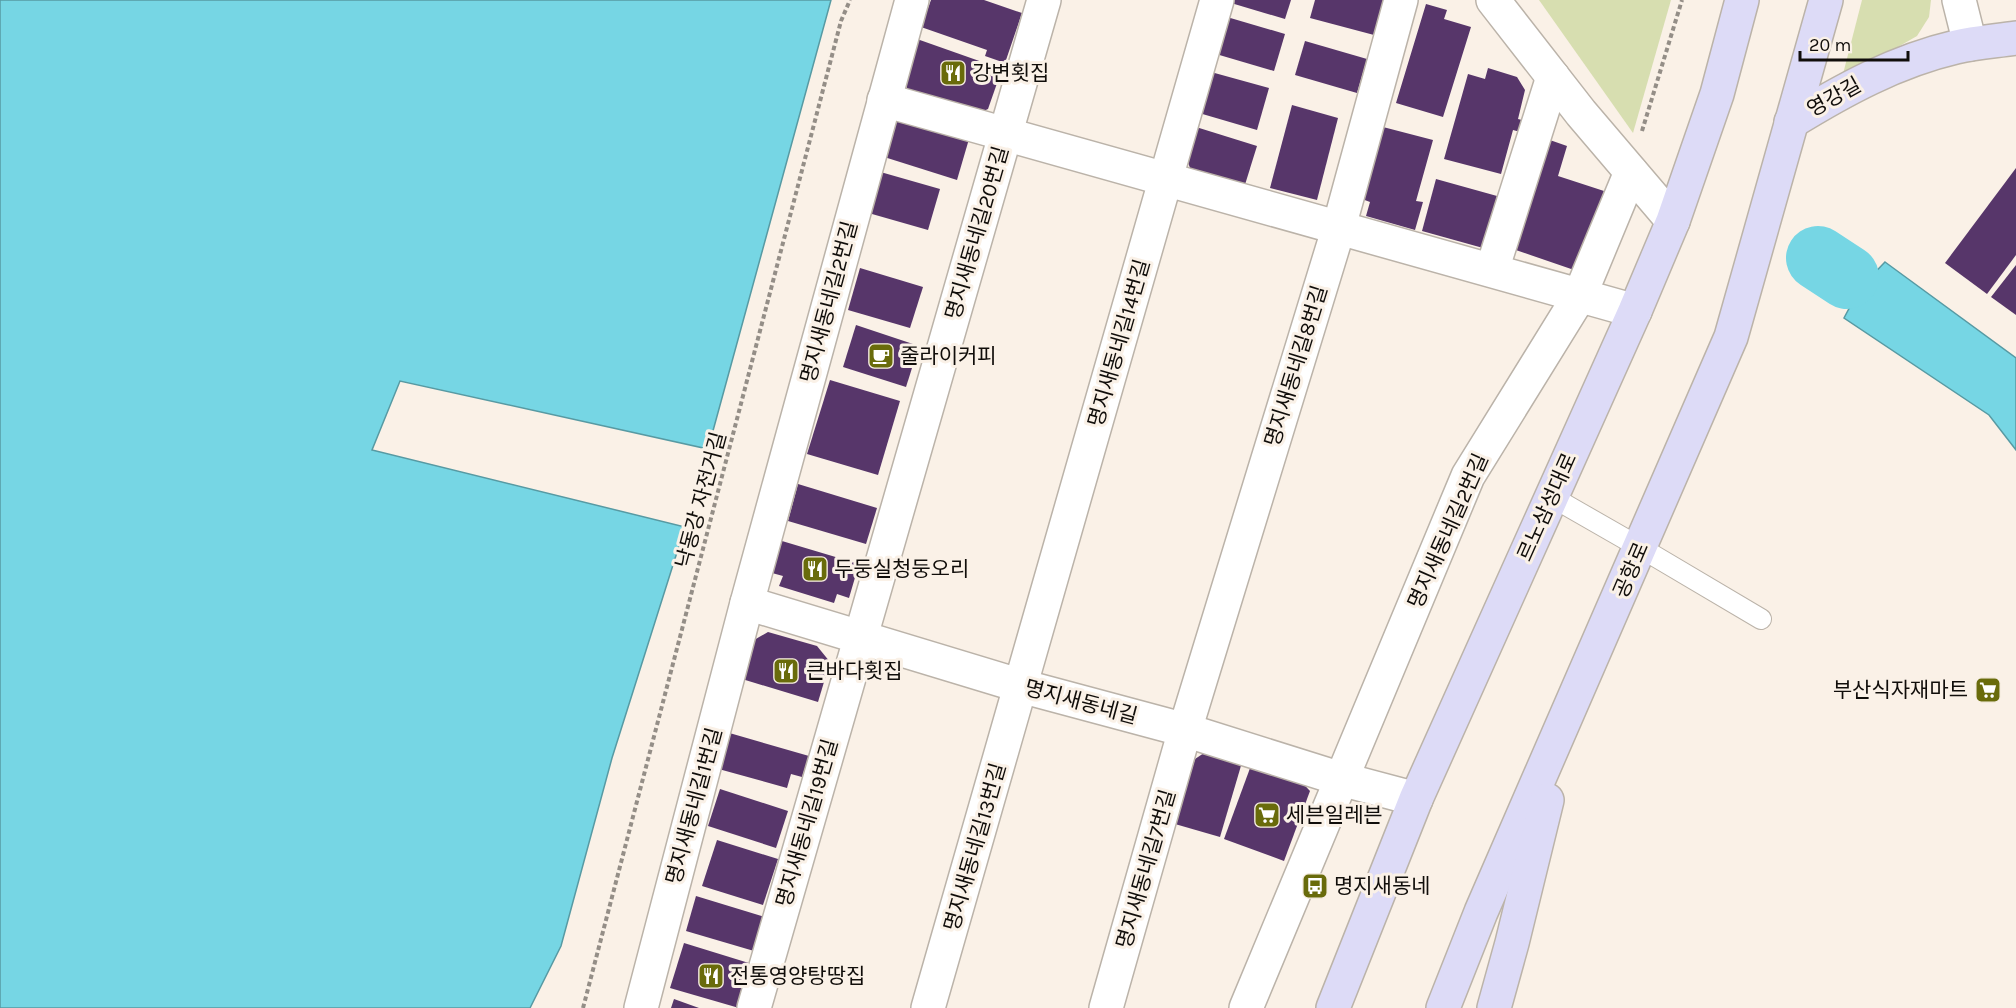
<svg xmlns="http://www.w3.org/2000/svg" width="2016" height="1008" viewBox="0 0 2016 1008" font-family="Karla,'Noto Sans KR',sans-serif">
  <rect width="100%" height="100%" fill="#faf1e7"/>
  <g fill="#d7deb0">
    <path d="M1539 0H1671L1633 133Z"/>
    <path d="M1862 0H1931L1929 17 1917 36 1854 72 1843 74Z"/>
  </g>
  <g fill="#76d6e4" stroke="#579aa3" stroke-width="1.5">
    <path d="M0 0H831L708 449 400 381 372 450 685 527 612 758 561 946 530 1008H0Z"/>
    <path d="M1885 262 2016 358V450L1989 415 1844 318 1860 288Z"/>
  </g>
  <g fill="none" stroke-linecap="round" stroke-linejoin="round">
    <path stroke="#76d6e4" stroke-width="64" d="M1818 258 1847 277"/>
  </g>
  <g fill="#57366a">
    <path d="M931 0H984L1022 13 1005 63 985 56 987 50 921 27Z"/>
    <path d="M1231 0H1291L1285 19 1231 3Z"/>
    <path d="M1315 0H1384L1374 35 1310 18Z"/>
    <path d="M1426 4 1447 10 1444 19 1471 27 1443 117 1396 103Z"/>
    <path d="M1227 17 1285 34 1274 71 1216 54Z"/>
    <path d="M917 39 1002 69 988 109 975 115 908 93 904 77Z"/>
    <path d="M1305 41 1367 59 1357 93 1295 75Z"/>
    <path d="M1488 68 1517 77 1525 90 1518 119 1526 121 1524 133 1513 130 1501 174 1444 159 1468 74 1485 79Z"/>
    <path d="M1211 72 1269 88 1257 130 1199 113Z"/>
    <path d="M1292 105 1338 118 1317 200 1270 188Z"/>
    <path d="M900 119 969 139 957 180 881 156 891 125Z"/>
    <path d="M1196 127 1257 146 1243 191 1193 175 1186 158Z"/>
    <path d="M1383 127 1433 140 1416 201 1423 202 1415 230 1366 216 1370 202 1362 199Z"/>
    <path d="M1547 139 1567 146 1558 176 1604 191 1577 271 1510 248Z"/>
    <path d="M2016 168V255L1987 294 1945 263Z"/>
    <path d="M877 171 940 189 928 230 865 212Z"/>
    <path d="M1436 179 1497 196 1483 248 1422 231Z"/>
    <path d="M2016 265V315L1991 297Z"/>
    <path d="M860 268 923 287 910 328 848 310Z"/>
    <path d="M856 325 919 346 906 387 843 367Z"/>
    <path d="M830 380 900 401 878 475 807 454Z"/>
    <path d="M798 484 877 508 866 544 788 521Z"/>
    <path d="M782 541 859 564 849 598 837 594 834 603 779 586 783 576 772 573Z"/>
    <path d="M768 632 817 646 830 662 818 702 742 679 754 640Z"/>
    <path d="M726 732 809 756 802 777 791 774 787 788 715 768Z"/>
    <path d="M1210 749 1243 759 1220 837 1175 824 1195 759Z"/>
    <path d="M1253 760 1295 775 1310 791 1284 861 1224 839Z"/>
    <path d="M720 789 788 811 776 848 708 826Z"/>
    <path d="M717 840 778 859 763 905 702 886Z"/>
    <path d="M696 896 765 917 754 951 686 931Z"/>
    <path d="M684 943 752 964 739 1008 670 988Z"/>
    <path d="M674 999 699 1008H671Z"/>
  </g>
  <g fill="none" stroke-linecap="round" stroke-linejoin="round">
    <g stroke="#bbb3a9" stroke-width="22">
      <path id="lane" d="M1552 497 1641 548 1761 619"/>
    </g>
    <g stroke="#bbb3a9" stroke-width="36">
      <g id="street">
        <path d="M1493 0 1581 113 1673 221"/>
        <path d="M1959 0 1970 44"/>
        <path d="M884 100 1635 311"/>
        <path d="M1492 270 1553 77"/>
        <path d="M747 603 1021 686 1185 730 1341 779 1416 799"/>
        <path d="M641 1008 747 603 912 0"/>
        <path d="M754 1008 1044 0"/>
        <path d="M928 1008 1217 0"/>
        <path d="M1106 1008 1185 730 1339 227 1401 0"/>
        <path d="M1246 1008 1468 476 1580 295 1631 172"/>
      </g>
    </g>
    <g stroke="#bbb3a9" stroke-width="36">
      <g id="secondary">
        <path d="M1791 122C1843 90 1896 61 1956 47 1976 42 1996 41 2016 38"/>
        <path d="M1333 1008 1416 799 1635 311 1673 221 1717 94 1742 0"/>
        <path d="M1443 1008 1481 912 1731 337 1826 0"/>
        <path d="M1494 1008 1512 943 1547 800"/>
      </g>
    </g>
    <g stroke="#948e87" stroke-width="4" stroke-dasharray="4.5 3" stroke-linecap="butt">
      <path d="M1642 131 1682 0"/>
      <path d="M583 1008 841 21 850 0"/>
    </g>
    <use href="#lane" stroke="#fff" stroke-width="20"/>
    <use href="#street" stroke="#fff" stroke-width="33"/>
    <use href="#secondary" stroke="#dddbf7" stroke-width="33"/>
  </g>
  <defs>
    <g id="restaurant-square" transform="scale(1.35)"><rect x="-9" y="-9" width="18" height="18" rx="4" fill="#696b0b" stroke="#faf1e7"/><path d="M-5-6h1v4h1v-4h1v4h1v-4h1v5L-1.5 .5V6h-2V.5L-5-1ZM5-6V6H3V1.5H1.5Q1.5-4 5-6Z" fill="#fff"/></g>
    <g id="cafe-square" transform="scale(1.35)"><rect x="-9" y="-9" width="18" height="18" rx="4" fill="#696b0b" stroke="#faf1e7"/><path d="M-5.5-4.5H6V0H3Q3 3.5 0 3.5H-2.5Q-5.5 3.5-5.5 0ZM3-3.2v2h1.7v-2ZM-6 4.5H4V6H-6Z" fill="#fff"/></g>
    <g id="supermarket-square" transform="scale(1.35)"><rect x="-9" y="-9" width="18" height="18" rx="4" fill="#696b0b" stroke="#faf1e7"/><path d="M-6-5.5h2.5l.6 2H6L4.5 2H-2.5L-4.4-4H-6ZM-1.5 3.2a1.3 1.3 0 1 0 .1 0ZM3 3.2a1.3 1.3 0 1 0 .1 0Z" fill="#fff"/></g>
    <g id="bus-square" transform="scale(1.35)"><rect x="-9" y="-9" width="18" height="18" rx="4" fill="#696b0b" stroke="#faf1e7"/><path d="M-5-6H5V4H4V6H2V4H-2V6H-4V4H-5ZM-3.5-4V0h7V-4ZM-3.5 1.2v1.5H-2V1.2ZM2 1.2v1.5H3.5V1.2Z" fill="#fff"/></g>
  </defs>
  <g fill-rule="evenodd">
    <use href="#restaurant-square" x="953" y="73"/>
    <use href="#cafe-square" x="881" y="356"/>
    <use href="#restaurant-square" x="815" y="569"/>
    <use href="#restaurant-square" x="786" y="671"/>
    <use href="#supermarket-square" x="1988" y="690"/>
    <use href="#supermarket-square" x="1267" y="815"/>
    <use href="#bus-square" x="1315" y="886"/>
    <use href="#restaurant-square" x="711" y="976"/>
  </g>
  <g text-anchor="middle" stroke-width="6" stroke-linejoin="round" paint-order="stroke">
    <g font-size="21" fill="#100d0a" stroke="#faf1e7" text-anchor="start">
      <text x="972" y="80">강변횟집</text>
      <text x="900" y="363">줄라이커피</text>
      <text x="834" y="576">두둥실청둥오리</text>
      <text x="806" y="678">큰바다횟집</text>
      <text x="1968" y="697" text-anchor="end">부산식자재마트</text>
      <text x="1286" y="822">세븐일레븐</text>
      <text x="1334" y="893">명지새동네</text>
      <text x="730" y="983">전통영양탕땅집</text>
    </g>
    <g font-size="21" fill="#100d0a" stroke="#faf1e7">
      <text transform="translate(1834 97) rotate(-29)" y="7">영강길</text>
      <text transform="translate(977 233) rotate(-74)" y="7">명지새동네길20번길</text>
      <text transform="translate(829 302) rotate(-75)" y="7">명지새동네길2번길</text>
      <text transform="translate(1119 343) rotate(-74)" y="7">명지새동네길14번길</text>
      <text transform="translate(1296 366) rotate(-73)" y="7">명지새동네길8번길</text>
      <text transform="translate(701 500) rotate(-75)" y="7">낙동강 자전거길</text>
      <text transform="translate(1547 507) rotate(-66)" y="7">르노삼성대로</text>
      <text transform="translate(1448 531) rotate(-66)" y="7">명지새동네길2번길</text>
      <text transform="translate(1631 570) rotate(-67)" y="7">공항로</text>
      <text transform="translate(1081 702) rotate(15)" y="7">명지새동네길</text>
      <text transform="translate(694 806) rotate(-75)" y="7">명지새동네길1번길</text>
      <text transform="translate(807 823) rotate(-74)" y="7">명지새동네길19번길</text>
      <text transform="translate(975 847) rotate(-74)" y="7">명지새동네길13번길</text>
      <text transform="translate(1146 869) rotate(-74)" y="7">명지새동네길7번길</text>
    </g>
  </g>
  <path d="M1800 51v9h108v-9" fill="none" stroke="#100d0a" stroke-width="3"/>
  <text x="1809" y="51" font-size="18" fill="#100d0a" stroke="#faf1e7" stroke-width="4.5" paint-order="stroke">20 m</text>
</svg>
